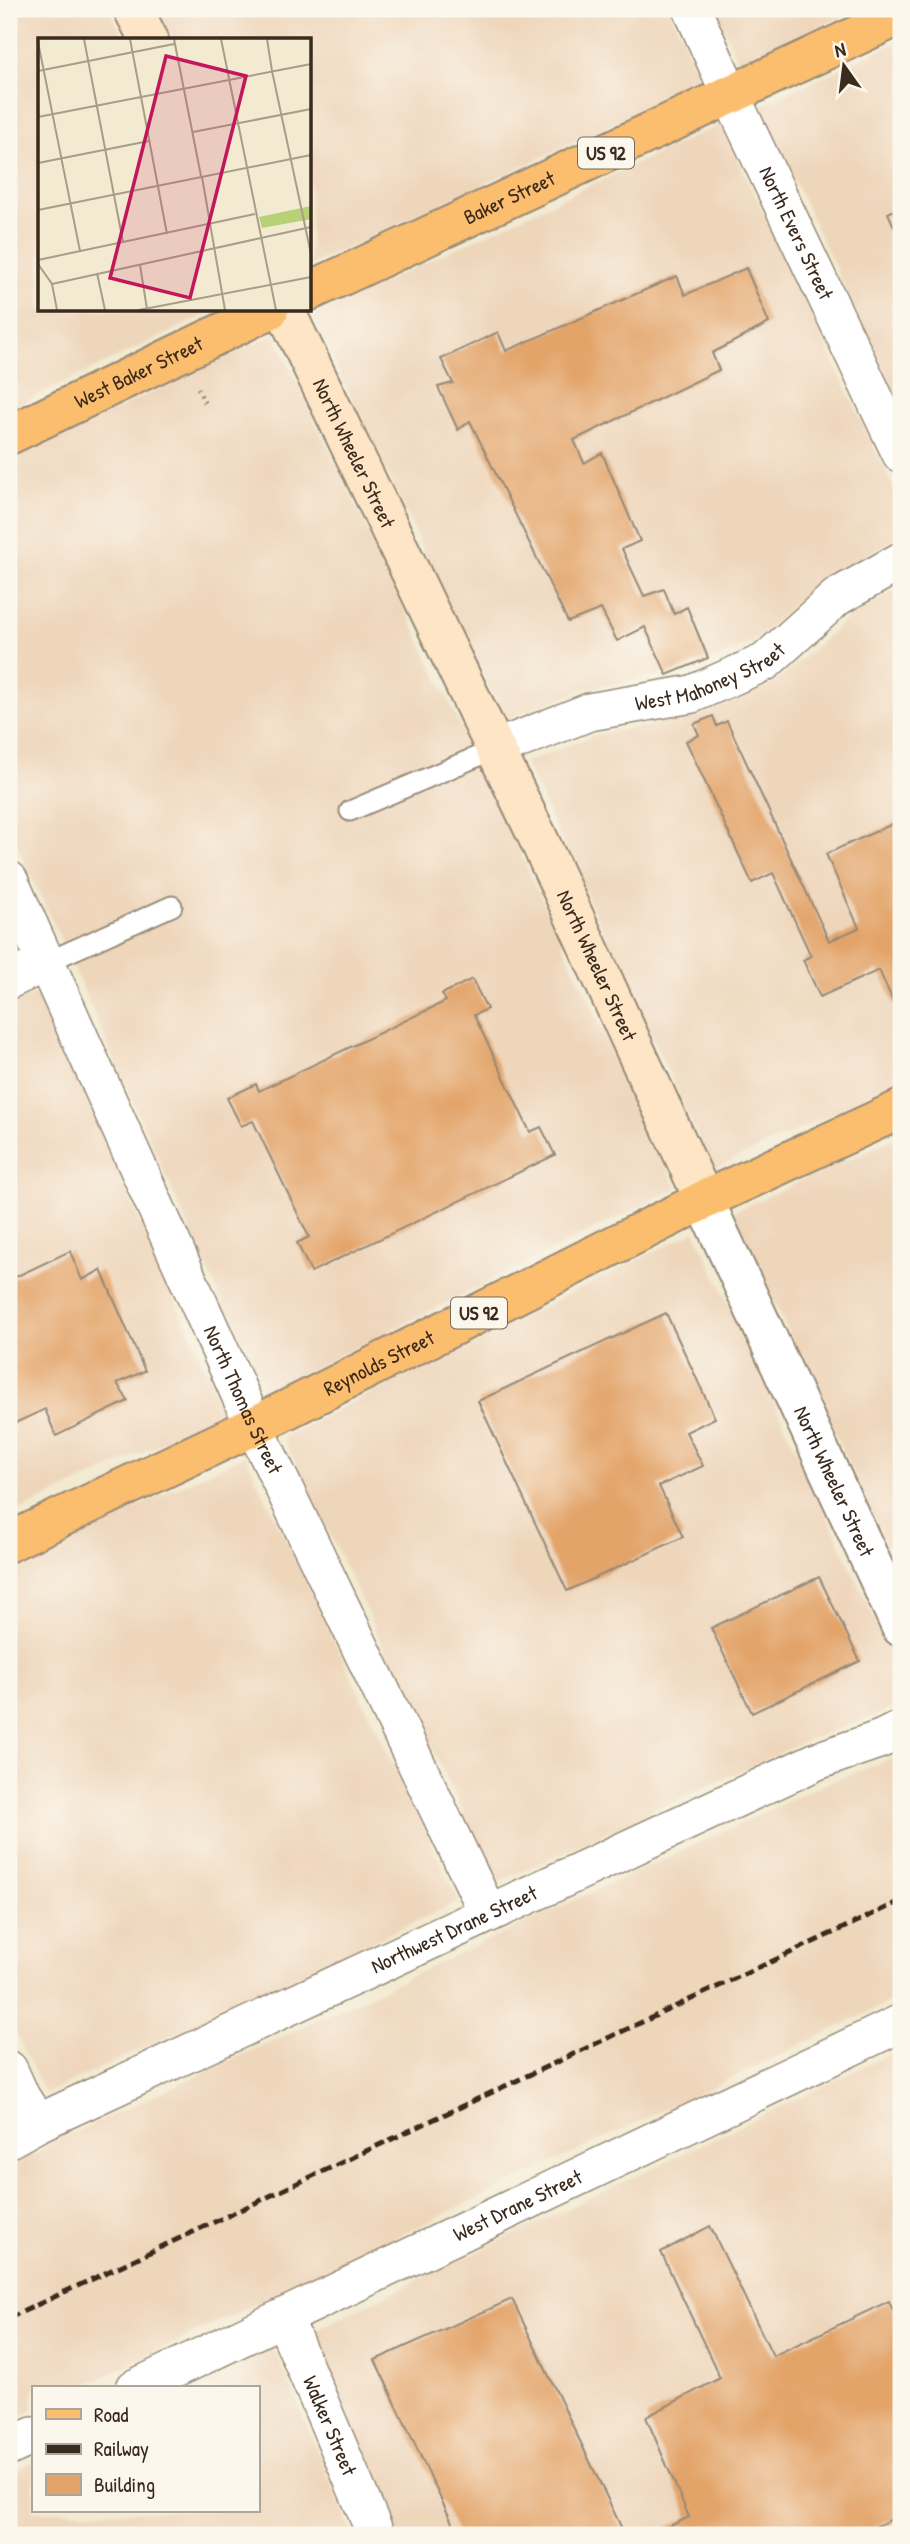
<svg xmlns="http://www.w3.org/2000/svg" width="910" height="2544" viewBox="0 0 910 2544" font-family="'Patrick Hand',sans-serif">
  <rect width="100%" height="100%" fill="#fbf7ec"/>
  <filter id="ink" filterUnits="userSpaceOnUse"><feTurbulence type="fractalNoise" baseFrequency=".0143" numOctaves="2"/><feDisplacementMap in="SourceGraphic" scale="14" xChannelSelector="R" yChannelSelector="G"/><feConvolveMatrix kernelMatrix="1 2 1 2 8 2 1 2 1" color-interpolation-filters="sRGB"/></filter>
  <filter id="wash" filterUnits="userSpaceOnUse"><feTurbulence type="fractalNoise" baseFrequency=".00686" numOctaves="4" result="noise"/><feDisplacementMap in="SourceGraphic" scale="28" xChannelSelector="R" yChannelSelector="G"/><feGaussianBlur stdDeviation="1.57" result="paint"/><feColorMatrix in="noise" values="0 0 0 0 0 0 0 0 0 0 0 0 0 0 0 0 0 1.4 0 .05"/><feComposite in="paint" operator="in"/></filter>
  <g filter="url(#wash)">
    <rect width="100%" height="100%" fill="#f2ead1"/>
    <g fill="#eed6bb">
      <path d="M9 9H109L125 40H40V310H216L9 409Z"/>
      <path d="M157 9H669L702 82 310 265V40H173Z"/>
      <path d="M715 9H859L740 64Z"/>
      <path d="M901 40V406L759 107Z"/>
      <path d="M721 124 901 504V536L827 576 753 642 685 671 584 689 504 720 312 316Z"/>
      <path d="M274 334 476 758 676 1188 263 1394 57 931 9 829V461Z"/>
      <path d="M901 588V1083L713 1169 525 762 595 735 700 716 774 684 850 616Z"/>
      <path d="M38 992 225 1413 9 1516V1006Z"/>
      <path d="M901 1135V1134V1577L733 1212Z"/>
      <path d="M695 1231 901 1676V1703L872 1717 808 1740 497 1883 283 1437Z"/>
      <path d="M245 1455 459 1901 45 2094 9 2019V1568Z"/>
      <path d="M901 1755V1997L79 2388H33V2410L9 2421V2166L33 2153 35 2155 50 2144 825 1784Z"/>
      <path d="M901 2049V2535H398L312 2331Z"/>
      <path d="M274 2348 353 2535H9V2473L33 2462V2511H257V2388H189Z"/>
    </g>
    <g id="blocks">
      <g fill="#e3a46b">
        <path d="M901 207V242L888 213Z"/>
        <path d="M746 268 769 323 712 353 719 370 574 440 584 463 602 453 640 541 622 549 644 596 664 589 674 614 687 607 708 658 667 675 645 627 617 641 601 609 568 622 470 421 458 430 438 387 453 383 441 359 498 332 506 351 677 276 685 295Z"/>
        <path d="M713 716 717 726 727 721 829 941 859 928 826 854 901 820V1019L879 970 820 997 803 960 811 956 773 873 752 883 686 741 699 735 694 724Z"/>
        <path d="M472 979 487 1009 474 1015 530 1132 541 1127 555 1155 311 1272 297 1243 309 1237 253 1121 241 1126 227 1098 256 1084 259 1091 446 1001 442 994Z"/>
        <path d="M70 1251 82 1280 101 1270 145 1371 117 1383 128 1401 56 1436 45 1409 9 1426V1280Z"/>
        <path d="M666 1313 715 1418 686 1432 703 1466 659 1486 683 1537 567 1591 478 1401Z"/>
        <path d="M819 1577 860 1661 752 1713 711 1628Z"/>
        <path d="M710 2226 773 2356 889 2301 901 2329V2515L857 2535H651L689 2517 646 2417 720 2378 661 2252Z"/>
        <path d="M512 2299 625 2535H458L375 2360Z"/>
      </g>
    </g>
  </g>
  <g filter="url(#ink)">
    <use href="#blocks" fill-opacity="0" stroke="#968a78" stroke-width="2"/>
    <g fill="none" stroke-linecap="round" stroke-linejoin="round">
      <g stroke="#968a78" stroke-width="23">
        <g id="service">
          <path d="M350 811 495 749"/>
          <path d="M47 962 172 906"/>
        </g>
      </g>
      <g stroke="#968a78" stroke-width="40">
        <g id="minor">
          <path id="s1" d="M692 9 730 94 901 454"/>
          <path id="s2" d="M495 749 589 712 692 694 765 662 837 597 901 561"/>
          <path id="s3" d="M9 880 254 1426 488 1913"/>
          <path d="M9 980 47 962"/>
          <path d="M9 2070 21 2097 38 2123"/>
          <path id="s4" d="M9 2139 38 2123 817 1761 881 1739 901 1729"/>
          <path id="s5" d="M284 2318 376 2535"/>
          <path id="s6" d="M135 2388 901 2023"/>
          <path d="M9 2447 33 2436"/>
        </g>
      </g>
      <g stroke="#968a78" stroke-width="42">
        <g id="tertiary">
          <path id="s7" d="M704 1200 901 1627"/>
        </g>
      </g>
      <g stroke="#968a78" stroke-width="42">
        <g id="secondary">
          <path d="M133 9 149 40"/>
          <path id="s8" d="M285 310 540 842 704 1200"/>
        </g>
      </g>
      <g stroke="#968a78" stroke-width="42">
        <g id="primary">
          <path id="s9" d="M310 291 901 15"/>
          <path id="s10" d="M9 435 269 310"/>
          <path id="s11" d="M9 1542 254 1426 704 1200 901 1109"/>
        </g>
      </g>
      <path stroke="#968a78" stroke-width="4.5" stroke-dasharray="2 5" stroke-linecap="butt" d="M198 388 206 407"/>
      <use href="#service" stroke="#fff" stroke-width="19"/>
      <use href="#minor" stroke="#fff" stroke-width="37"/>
      <use href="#tertiary" stroke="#fff" stroke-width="38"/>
      <use href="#secondary" stroke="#fde5c5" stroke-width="38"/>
      <use href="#primary" stroke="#fbbd6e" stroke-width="38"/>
      <path stroke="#3b2a1e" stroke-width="5" stroke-dasharray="10 5" stroke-linecap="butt" d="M9 2318 901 1901"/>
    </g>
  </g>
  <g text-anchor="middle" stroke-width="6" stroke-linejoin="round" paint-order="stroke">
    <g fill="#fbf7ec" stroke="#75685c" stroke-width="2">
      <rect x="578" y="137.5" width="56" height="31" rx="5"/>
      <rect x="451" y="1297.5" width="56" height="31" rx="5"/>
    </g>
    <g font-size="19" font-weight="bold" fill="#3b2a1e">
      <text x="606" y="160">US 92</text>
      <text x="479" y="1320">US 92</text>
    </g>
    <g font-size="21" fill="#3b2a1e" stroke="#fbf7ec">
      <text dy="7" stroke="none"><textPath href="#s9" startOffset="220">Baker Street</textPath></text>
      <text dy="7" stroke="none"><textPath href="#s1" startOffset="247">North Evers Street</textPath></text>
      <text dy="7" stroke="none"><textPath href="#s10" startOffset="144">West Baker Street</textPath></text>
      <text dy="7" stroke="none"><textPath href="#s8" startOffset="159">North Wheeler Street</textPath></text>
      <text dy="7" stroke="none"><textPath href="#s2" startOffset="228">West Mahoney Street</textPath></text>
      <text dy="7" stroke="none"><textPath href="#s8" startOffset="726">North Wheeler Street</textPath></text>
      <text dy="7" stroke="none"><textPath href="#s11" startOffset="411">Reynolds Street</textPath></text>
      <text dy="7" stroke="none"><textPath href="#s3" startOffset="570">North Thomas Street</textPath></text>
      <text dy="7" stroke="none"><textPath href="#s7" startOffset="310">North Wheeler Street</textPath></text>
      <text dy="7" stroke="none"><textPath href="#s4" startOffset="492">Northwest Drane Street</textPath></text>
      <text dy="7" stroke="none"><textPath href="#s6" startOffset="424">West Drane Street</textPath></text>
      <text dy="7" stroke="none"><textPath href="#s5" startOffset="117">Walker Street</textPath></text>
    </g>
  </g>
  <g transform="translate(38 38)">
    <rect width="273" height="273" fill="#f2ead1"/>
    <path d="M273 168V181L224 190 221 179Z" fill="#b7d177"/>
    <path fill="none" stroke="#a99d89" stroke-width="2" d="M46 1 85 204M92 1 129 196M136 1 163 138M183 1 238 272M229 1 234 33M0 4 42 213M0 33 136 6M234 33 273 216M0 79 273 26M155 94 273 71M0 125 111 103M164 139 187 272M0 172 273 117M0 222 217 176M0 226 14 246 19 272M102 227 109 271M59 235 67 272M14 246 273 189M101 272 273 239"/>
    <path fill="#c2185b" fill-opacity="0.15" stroke="#c2185b" stroke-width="3.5" d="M128 18 208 38 152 260 72 240Z"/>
    <rect width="273" height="273" fill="none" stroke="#3b2a1e" stroke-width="3.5"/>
  </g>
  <rect width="910" height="2544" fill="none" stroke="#fbf7ec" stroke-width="35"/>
  <rect x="32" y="2386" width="228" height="126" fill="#fbf7ec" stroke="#aea59a" stroke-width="2"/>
  <rect x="46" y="2409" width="35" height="10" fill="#fbbd6e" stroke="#aea59a" stroke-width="2"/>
  <text x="94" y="2422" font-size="21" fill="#3b2a1e">Road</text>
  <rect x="46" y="2444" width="35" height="10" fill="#3b2a1e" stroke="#aea59a" stroke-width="2"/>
  <text x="94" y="2456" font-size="21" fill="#3b2a1e">Railway</text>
  <rect x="46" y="2474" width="35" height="21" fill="#e3a46b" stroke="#aea59a" stroke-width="2"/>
  <text x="94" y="2492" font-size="21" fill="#3b2a1e">Building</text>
  <g transform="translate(844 66) rotate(346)" stroke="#fbf7ec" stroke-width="5" paint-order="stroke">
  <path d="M0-5L12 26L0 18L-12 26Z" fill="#3b2a1e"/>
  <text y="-10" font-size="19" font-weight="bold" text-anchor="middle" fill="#3b2a1e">N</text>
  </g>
</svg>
